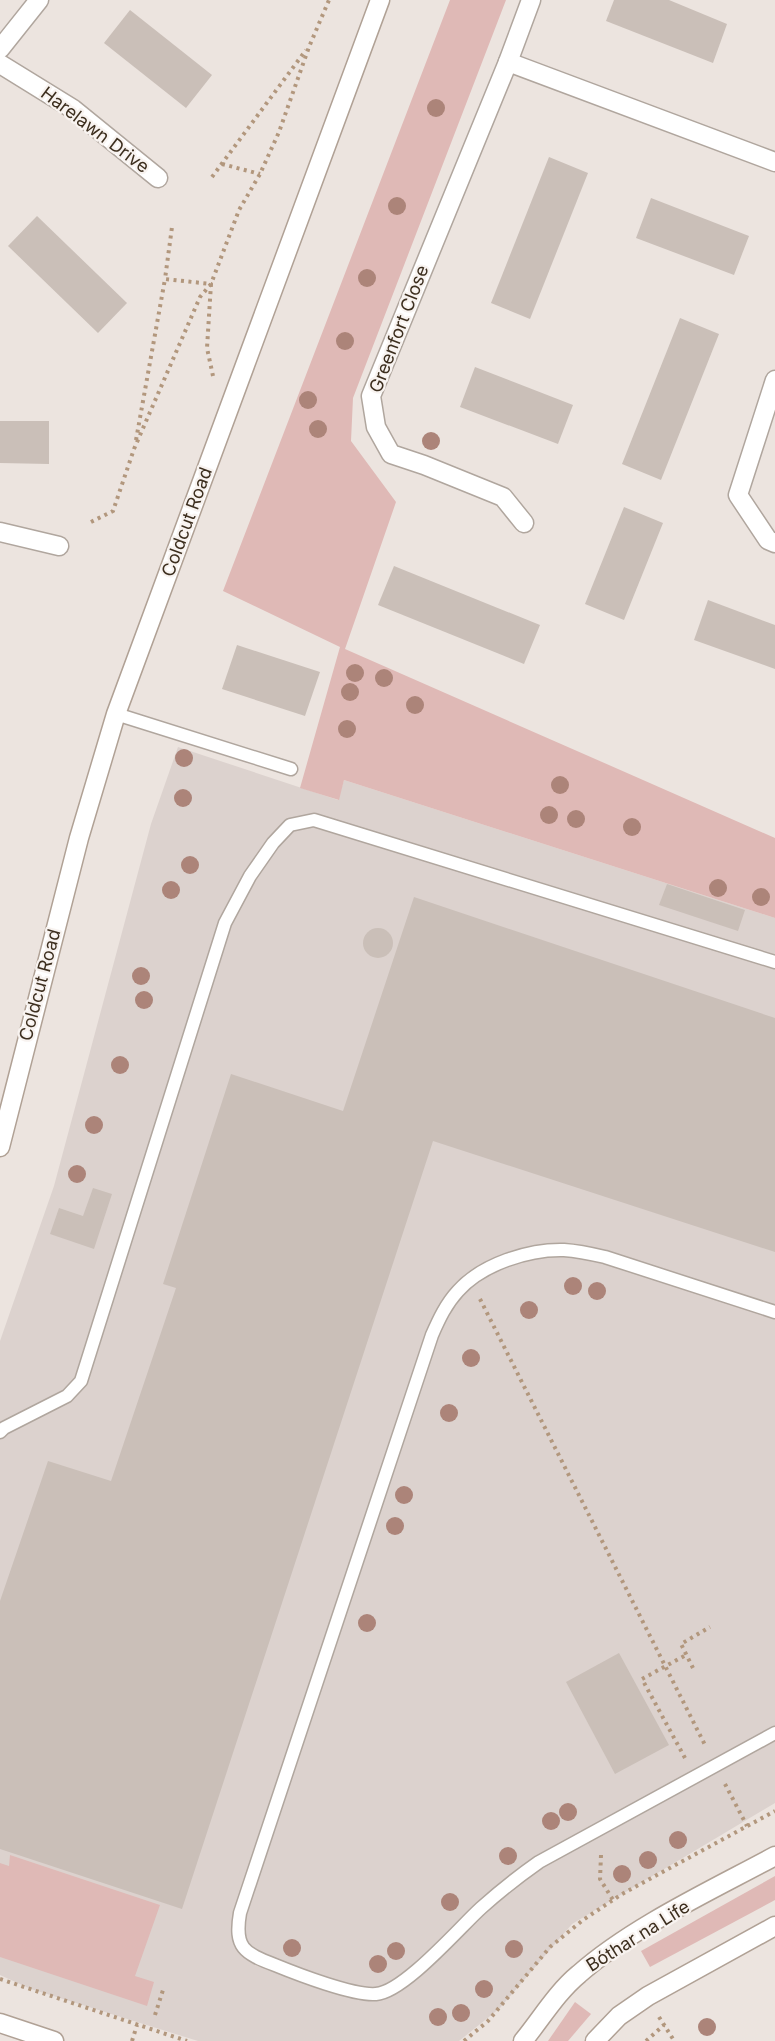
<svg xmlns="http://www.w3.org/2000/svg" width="775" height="2041" viewBox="0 0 775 2041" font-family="Inter,sans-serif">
  <rect width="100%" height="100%" fill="#ece4df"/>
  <path fill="#dcd2ce" d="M178 747 338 800 344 780 775 918V1803L572 1924 500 2008 459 2041H198L31 1989 0 1975V1341L54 1186 151 824Z"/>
  <g fill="#dfb9b6">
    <path d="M450 0H506L353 398 351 441 396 502 345 649 775 838V918L344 780 339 800 300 788 340 647 223 591Z"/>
    <path d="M10 1855 160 1905 135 1976 154 1982 147 2006 0 1957V1863L9 1866Z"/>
    <path d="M775 1876V1900L650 1967 641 1951Z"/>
    <path d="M575 2002 591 2014 568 2041H548Z"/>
  </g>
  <g fill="#cabfb8">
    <path d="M614 0H669L727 24 713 63 606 21Z"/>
    <path d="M130 10 212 75 186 108 104 43Z"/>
    <path d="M549 157 588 173 530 319 491 303Z"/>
    <path d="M651 198 749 236 734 275 636 238Z"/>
    <path d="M37 216 127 303 98 333 8 246Z"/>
    <path d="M680 318 719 334 661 480 622 464Z"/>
    <path d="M475 367 573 405 558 444 460 407Z"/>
    <path d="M0 421H49V464L0 463Z"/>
    <path d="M624 507 663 523 624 620 585 604Z"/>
    <path d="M394 566 540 625 524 664 378 605Z"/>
    <path d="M708 600 775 625V669L694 640Z"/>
    <path d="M237 645 320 672 305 716 222 689Z"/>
    <path d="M667 884 745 910 738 931 659 905Z"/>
    <path d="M414 897 775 1018V1252L433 1141 182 1909 0 1849V1601L48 1461 111 1481 176 1288 163 1284 231 1074 343 1111Z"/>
    <circle cx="378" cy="943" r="15"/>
    <path d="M93 1188 112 1194 94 1249 50 1234 59 1208 83 1216Z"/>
    <path d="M619 1653 669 1745 615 1774 566 1682Z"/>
  </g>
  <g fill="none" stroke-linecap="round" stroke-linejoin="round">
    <g stroke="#b0a69e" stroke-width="15">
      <g id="lane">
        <path d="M116 714 291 769"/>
        <path d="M775 1312 605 1257C592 1254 578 1251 564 1250 529 1249 482 1264 458 1291 446 1304 439 1319 432 1335L240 1913C234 1948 244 1953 275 1965 297 1974 354 1996 376 1994 404 1992 459 1928 481 1908 500 1891 519 1876 539 1862L775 1733"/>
        <path d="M0 1432 4 1428 67 1396 81 1381 225 923 250 876 273 843 290 825 314 820 775 962"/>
      </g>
    </g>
    <g stroke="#b0a69e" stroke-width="21">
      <g id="street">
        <path d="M531 0 508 62 775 162"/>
        <path d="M0 49 39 0"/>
        <path d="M508 62 371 396 376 427 391 454 424 465 503 497 524 523"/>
        <path d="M0 64 73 109 158 178"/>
        <path d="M775 380 738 495 768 540 775 543"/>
        <path d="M0 532 59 546"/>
      </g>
    </g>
    <g stroke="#b0a195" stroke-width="21">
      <g id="secondary">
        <path d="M0 1147 79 838 116 714 380 0"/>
        <path d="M0 2023 54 2041"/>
        <path d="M523 2041C541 2019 557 1992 579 1974 632 1927 712 1890 775 1856"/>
        <path d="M595 2041 619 2016 648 1996 775 1926"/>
      </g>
    </g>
    <g stroke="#b2977d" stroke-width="4" stroke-dasharray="3 4.5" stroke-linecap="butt">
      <path d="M222 164 260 174"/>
      <path d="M212 177 306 50"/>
      <path d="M213 376 207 348 211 284 239 210 260 174 279 132 309 47 329 0"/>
      <path d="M136 440 165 279"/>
      <path d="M91 522 113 511 134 449 200 297 211 284 165 279 172 227"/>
      <path d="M480 1299 705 1745"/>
      <path d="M693 1668 681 1644 710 1627"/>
      <path d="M685 1758 642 1679 686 1655"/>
      <path d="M725 1784 747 1826"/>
      <path d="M601 1855 600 1879 613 1900"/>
      <path d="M0 1979 187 2041"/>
      <path d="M155 2015 163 1990"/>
      <path d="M659 2017 673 2039 671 2041"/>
      <path d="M132 2041 137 2025"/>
      <path d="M464 2041 488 2021 550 1947 583 1920 622 1894 775 1811"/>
      <path d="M646 2041 664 2025"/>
    </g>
    <use href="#lane" stroke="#fff" stroke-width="12"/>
    <use href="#street" stroke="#fff" stroke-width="18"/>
    <use href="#secondary" stroke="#fff" stroke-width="18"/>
  </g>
  <g fill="#ac8479">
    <circle cx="436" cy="108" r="9"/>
    <circle cx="397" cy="206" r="9"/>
    <circle cx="367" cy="278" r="9"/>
    <circle cx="345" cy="341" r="9"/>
    <circle cx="308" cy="400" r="9"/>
    <circle cx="318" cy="429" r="9"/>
    <circle cx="431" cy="441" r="9"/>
    <circle cx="355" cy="673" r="9"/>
    <circle cx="384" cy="678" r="9"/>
    <circle cx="350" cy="692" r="9"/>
    <circle cx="415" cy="705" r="9"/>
    <circle cx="347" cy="729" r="9"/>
    <circle cx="184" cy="758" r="9"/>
    <circle cx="560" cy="785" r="9"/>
    <circle cx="183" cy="798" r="9"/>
    <circle cx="549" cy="815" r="9"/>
    <circle cx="576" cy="819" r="9"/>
    <circle cx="632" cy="827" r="9"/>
    <circle cx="190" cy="865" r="9"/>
    <circle cx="718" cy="888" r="9"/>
    <circle cx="171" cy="890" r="9"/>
    <circle cx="761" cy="897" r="9"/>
    <circle cx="141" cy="976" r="9"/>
    <circle cx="144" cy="1000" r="9"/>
    <circle cx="120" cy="1065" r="9"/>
    <circle cx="94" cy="1125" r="9"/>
    <circle cx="77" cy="1174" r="9"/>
    <circle cx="573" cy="1286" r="9"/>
    <circle cx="597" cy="1291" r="9"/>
    <circle cx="529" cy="1310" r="9"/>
    <circle cx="471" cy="1358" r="9"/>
    <circle cx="449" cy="1413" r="9"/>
    <circle cx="404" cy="1495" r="9"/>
    <circle cx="395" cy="1526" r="9"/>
    <circle cx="367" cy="1623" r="9"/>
    <circle cx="568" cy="1812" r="9"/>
    <circle cx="551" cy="1821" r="9"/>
    <circle cx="678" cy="1840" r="9"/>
    <circle cx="508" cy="1856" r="9"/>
    <circle cx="648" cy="1860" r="9"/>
    <circle cx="622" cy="1874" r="9"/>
    <circle cx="450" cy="1902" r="9"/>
    <circle cx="292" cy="1948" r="9"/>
    <circle cx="514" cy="1949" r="9"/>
    <circle cx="396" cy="1951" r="9"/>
    <circle cx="378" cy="1964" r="9"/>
    <circle cx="484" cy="1989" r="9"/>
    <circle cx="461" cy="2013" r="9"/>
    <circle cx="438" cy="2017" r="9"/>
    <circle cx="707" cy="2027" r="9"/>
  </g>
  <g text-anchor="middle" stroke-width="4.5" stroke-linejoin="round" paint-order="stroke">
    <g font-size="18" fill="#3d2f1f" stroke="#f8f3f0">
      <text transform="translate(95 130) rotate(37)" y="6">Harelawn Drive</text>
      <text transform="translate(399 329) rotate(-69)" y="6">Greenfort Close</text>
      <text transform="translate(187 522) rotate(-70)" y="6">Coldcut Road</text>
      <text transform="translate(40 985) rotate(-75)" y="6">Coldcut Road</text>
      <text transform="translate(638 1936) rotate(-32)" y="6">Bóthar na Life</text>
    </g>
  </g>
</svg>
